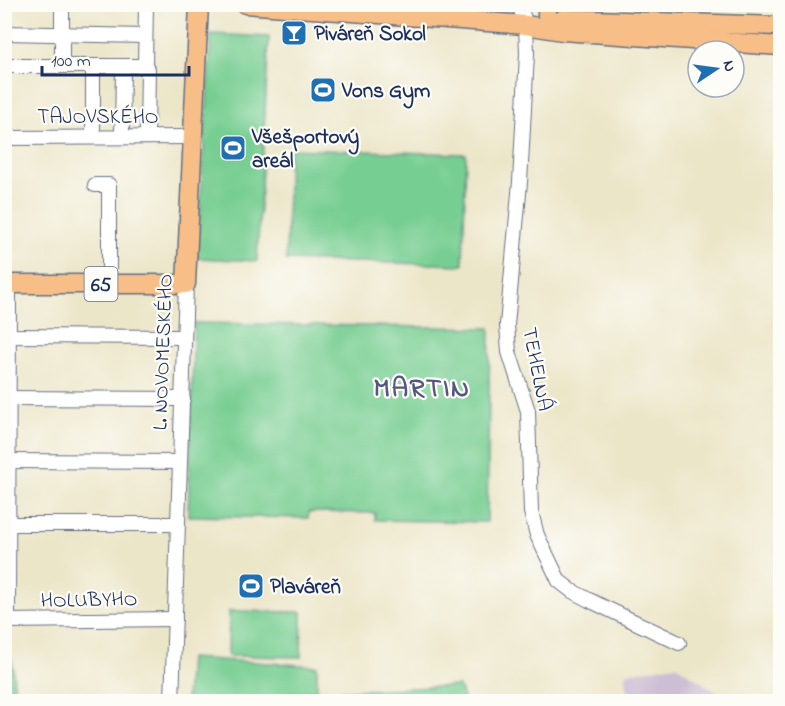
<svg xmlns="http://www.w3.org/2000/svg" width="785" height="706" viewBox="0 0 785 706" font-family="'Indie Flower',sans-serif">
  <rect width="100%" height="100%" fill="#fdfcf7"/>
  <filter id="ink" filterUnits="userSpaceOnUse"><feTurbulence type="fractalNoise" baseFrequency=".0167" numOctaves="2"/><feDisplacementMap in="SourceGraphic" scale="12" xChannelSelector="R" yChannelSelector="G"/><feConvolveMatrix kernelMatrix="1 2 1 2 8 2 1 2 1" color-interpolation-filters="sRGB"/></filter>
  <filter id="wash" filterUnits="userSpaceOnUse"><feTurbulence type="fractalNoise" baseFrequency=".008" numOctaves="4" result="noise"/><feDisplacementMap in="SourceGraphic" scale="24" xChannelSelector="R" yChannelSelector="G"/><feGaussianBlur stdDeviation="1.35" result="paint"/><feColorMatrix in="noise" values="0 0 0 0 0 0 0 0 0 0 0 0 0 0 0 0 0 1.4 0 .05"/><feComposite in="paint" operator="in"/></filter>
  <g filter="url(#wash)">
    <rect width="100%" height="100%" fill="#ece6c9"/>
    <path fill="#ccbed4" d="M676 665 729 701H629L625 673Z"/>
    <g fill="#77ce92" stroke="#497e78" stroke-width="1.5">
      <path d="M211 34 269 37 257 261 197 258Z"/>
      <path d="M289 149 466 154 463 265 286 260Z"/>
      <path d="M194 323 490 328 487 522 375 520V513L309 512 308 518 188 516Z"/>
      <path d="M229 611 302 612 301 657 228 656Z"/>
      <path d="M189 658 317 666V692L459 686 464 701H186Z"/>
    </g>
    <path fill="#61b17c" stroke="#3e706d" stroke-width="1.5" d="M5 643 12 663 15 689 24 701H5Z"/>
  </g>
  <g filter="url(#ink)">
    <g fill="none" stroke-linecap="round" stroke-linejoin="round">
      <g stroke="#646f83" stroke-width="16">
        <g id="minor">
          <path d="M146 4 145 66 148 69 147 137"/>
          <path d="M519 4 526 25 527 54 520 182 507 325 509 352 528 411 531 512 537 535 559 581 572 591 589 600 679 643"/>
          <path d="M4 33 145 36"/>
          <path d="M4 66H145"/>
          <path d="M62 66V4"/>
          <path d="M93 137V66"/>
          <path d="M122 137 123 66"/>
          <path d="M4 138 192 137"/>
          <path d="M95 185H109V284"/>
          <path d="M4 336 184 337"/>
          <path d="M4 398 183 399"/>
          <path d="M4 461 180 462"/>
          <path d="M4 524H178"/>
          <path d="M4 621 175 619"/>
          <path d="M8 621 9 284"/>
          <path d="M172 702 186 284"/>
        </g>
      </g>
      <g stroke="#646f83" stroke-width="21">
        <g id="major">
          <path d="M245 4 526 25 562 31 780 46"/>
          <path d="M547 16V4"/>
          <path d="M563 19 780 26"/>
          <path d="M4 284H186L199 4"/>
        </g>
      </g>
      <use href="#minor" stroke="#fff" stroke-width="14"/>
      <use href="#major" stroke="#f7be87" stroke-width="18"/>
    </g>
  </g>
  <defs>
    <g id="bar-square" transform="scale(1.35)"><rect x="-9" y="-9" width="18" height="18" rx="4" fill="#1f6fb2" stroke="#fdfcf7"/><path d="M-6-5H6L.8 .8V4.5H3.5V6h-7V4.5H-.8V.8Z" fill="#fff"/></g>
    <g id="stadium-square" transform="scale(1.35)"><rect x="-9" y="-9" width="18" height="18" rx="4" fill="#1f6fb2" stroke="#fdfcf7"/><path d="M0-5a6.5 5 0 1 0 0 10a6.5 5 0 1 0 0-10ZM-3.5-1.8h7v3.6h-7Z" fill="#fff"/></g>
  </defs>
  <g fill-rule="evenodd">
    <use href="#bar-square" x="294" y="33"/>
    <use href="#stadium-square" x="323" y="90"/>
    <use href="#stadium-square" x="233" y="148"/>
    <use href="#stadium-square" x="251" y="586"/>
  </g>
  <g text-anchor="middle" stroke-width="4.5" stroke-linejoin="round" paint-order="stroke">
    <rect fill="#fdfcf7" stroke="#5f6c8c" stroke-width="1.5" x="84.5" y="267" width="33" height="34" rx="4.5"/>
    <g font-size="20" font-weight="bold" fill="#1b2f5e">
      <text x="101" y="291">65</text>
    </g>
    <g font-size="21" font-weight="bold" fill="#1b2f5e" stroke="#fdfcf7" text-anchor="start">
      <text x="314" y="40">Piváreň Sokol</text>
      <text x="342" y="97">Vons Gym</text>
      <text x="252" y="143">Všešportový<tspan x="252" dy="24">areál</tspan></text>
      <text x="270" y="593">Plaváreň</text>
    </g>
    <g font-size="21" fill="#1b2f5e" stroke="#fdfcf7">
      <text x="98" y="123">TAJOVSKÉHO</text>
      <text transform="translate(162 352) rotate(-88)" y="7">L. NOVOMESKÉHO</text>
      <text transform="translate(538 369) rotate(79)" y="7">TEHELNÁ</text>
      <text transform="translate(89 599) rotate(-1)" y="7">HOLUBYHO</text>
    </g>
    <g font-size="27" font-weight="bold" letter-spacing="1.5" fill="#565683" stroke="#fdfcf7">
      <text x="422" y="396">MARTIN</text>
    </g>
  </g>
  <rect width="785" height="706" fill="none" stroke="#fdfcf7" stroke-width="24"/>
  <g transform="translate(716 69) rotate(77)"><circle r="28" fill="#fdfcf7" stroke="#a3aaba" stroke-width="1.5"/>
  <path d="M0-4.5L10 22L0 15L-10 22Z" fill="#1f6fb2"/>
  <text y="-9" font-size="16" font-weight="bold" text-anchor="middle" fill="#1b2f5e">N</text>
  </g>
  <path d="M42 66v9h147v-9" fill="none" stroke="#1b2f5e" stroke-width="3"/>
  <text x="51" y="66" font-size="18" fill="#1b2f5e" stroke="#fdfcf7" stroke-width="4.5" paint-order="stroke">100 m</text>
</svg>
